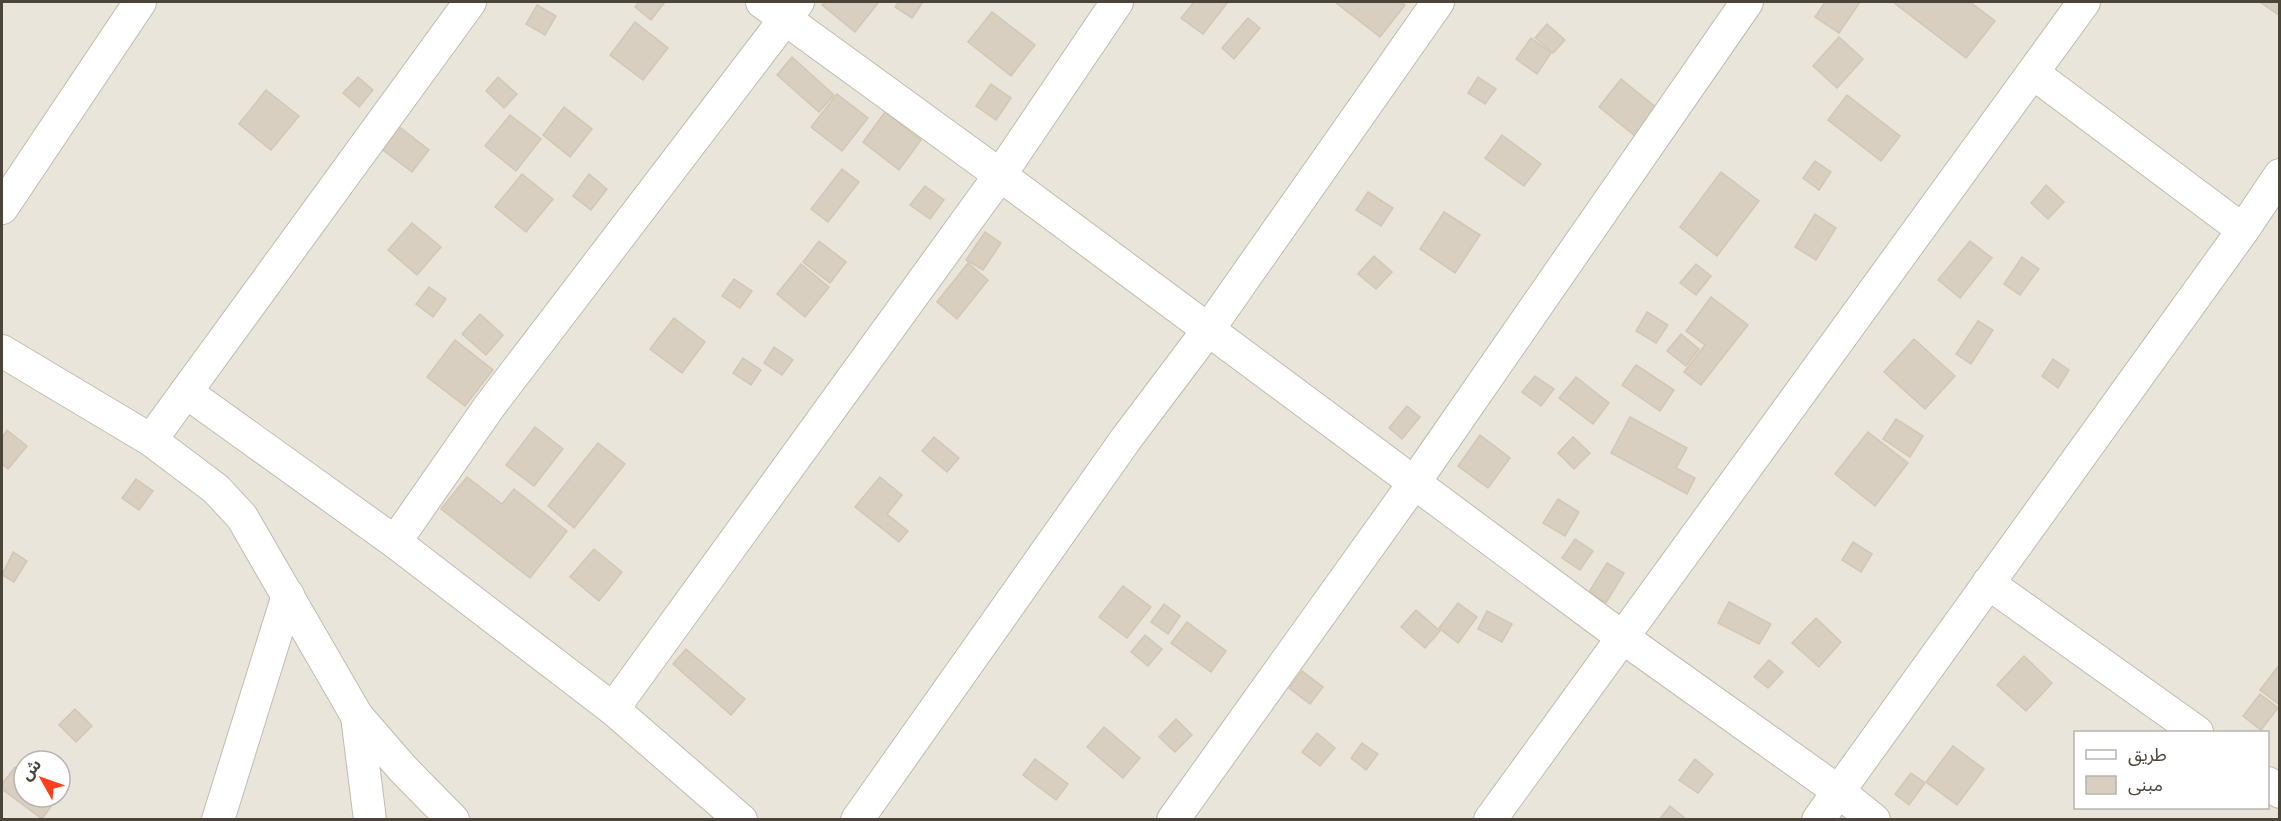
<svg xmlns="http://www.w3.org/2000/svg" width="2281" height="821" viewBox="0 0 2281 821" font-family="Raleway,'Noto Sans Arabic',sans-serif">
  <rect width="100%" height="100%" fill="#f6f3ec"/>
  <path fill="#eae5da" fill-rule="evenodd" d="M2 2H2279V819L2 820ZM2076 732H2268V808H2076ZM24 761H60V797H24Z"/>
  <g fill="#d8cfc1" stroke="#d3c7b4" stroke-width="1.5">
    <path d="M639 2H665L651 20 635 7Z"/>
    <path d="M825 2H875L878 3 855 32 822 5Z"/>
    <path d="M899 2H923L912 18 895 7Z"/>
    <path d="M1194 2H1228L1203 34 1181 18Z"/>
    <path d="M1335 2H1400L1405 5 1380 37Z"/>
    <path d="M1825 2H1860L1839 33 1815 17Z"/>
    <path d="M1893 2H1970L1995 21 1966 58Z"/>
    <path d="M2260 2H2280V16Z"/>
    <path d="M537 5 556 16 545 35 526 24Z"/>
    <path d="M992 12 1035 45 1011 76 968 42Z"/>
    <path d="M1248 18 1260 28 1234 59 1222 48Z"/>
    <path d="M635 22 668 48 643 80 610 55Z"/>
    <path d="M1547 24 1565 40 1553 53 1535 38Z"/>
    <path d="M1839 37 1863 59 1837 88 1813 66Z"/>
    <path d="M1531 38 1551 53 1537 74 1516 59Z"/>
    <path d="M792 57 834 95 819 112 777 75Z"/>
    <path d="M358 77 373 90 359 107 343 93Z"/>
    <path d="M498 77 517 94 504 108 486 91Z"/>
    <path d="M1478 77 1496 89 1485 104 1468 93Z"/>
    <path d="M1621 79 1657 108 1635 136 1599 107Z"/>
    <path d="M991 84 1011 98 996 120 976 106Z"/>
    <path d="M266 90 299 116 271 150 239 124Z"/>
    <path d="M837 94 868 118 842 151 811 127Z"/>
    <path d="M1847 95 1900 136 1881 161 1828 120Z"/>
    <path d="M564 107 592 129 570 157 543 135Z"/>
    <path d="M885 112 921 140 899 170 863 142Z"/>
    <path d="M510 115 541 139 516 171 485 146Z"/>
    <path d="M397 125 429 150 412 172 379 147Z"/>
    <path d="M1502 135 1541 164 1524 186 1485 158Z"/>
    <path d="M1815 161 1831 172 1819 190 1803 178Z"/>
    <path d="M842 169 859 182 828 222 811 209Z"/>
    <path d="M1721 172 1759 201 1717 256 1680 227Z"/>
    <path d="M522 174 553 199 526 232 495 207Z"/>
    <path d="M589 174 607 189 591 210 573 196Z"/>
    <path d="M2046 185 2064 202 2048 219 2031 203Z"/>
    <path d="M925 186 944 200 930 219 910 205Z"/>
    <path d="M1368 192 1393 208 1381 226 1356 210Z"/>
    <path d="M1444 212 1480 235 1455 273 1420 249Z"/>
    <path d="M1815 214 1836 228 1816 260 1795 247Z"/>
    <path d="M412 223 441 247 417 275 388 250Z"/>
    <path d="M985 232 1001 243 983 270 966 260Z"/>
    <path d="M819 241 846 262 830 283 803 262Z"/>
    <path d="M1970 241 1992 258 1960 298 1938 280Z"/>
    <path d="M1374 256 1392 272 1376 289 1358 274Z"/>
    <path d="M2022 257 2039 269 2020 295 2004 284Z"/>
    <path d="M968 263 988 280 957 319 937 302Z"/>
    <path d="M801 264 829 287 805 317 777 294Z"/>
    <path d="M1696 264 1711 276 1696 295 1680 283Z"/>
    <path d="M734 279 752 291 740 308 722 296Z"/>
    <path d="M429 287 446 299 433 317 416 304Z"/>
    <path d="M1711 297 1748 325 1701 385 1684 372 1705 345 1686 331Z"/>
    <path d="M1647 312 1668 325 1656 343 1636 331Z"/>
    <path d="M480 314 503 335 486 355 462 334Z"/>
    <path d="M674 318 705 342 682 373 650 349Z"/>
    <path d="M1978 321 1993 330 1971 364 1956 354Z"/>
    <path d="M1681 334 1699 349 1686 366 1667 351Z"/>
    <path d="M1914 339 1955 376 1925 409 1884 372Z"/>
    <path d="M455 340 493 370 465 406 427 377Z"/>
    <path d="M774 347 793 360 782 375 764 363Z"/>
    <path d="M743 358 761 370 751 385 733 373Z"/>
    <path d="M2053 359 2069 370 2058 388 2042 376Z"/>
    <path d="M1636 365 1674 390 1660 411 1622 385Z"/>
    <path d="M1535 376 1554 389 1541 406 1522 392Z"/>
    <path d="M1576 377 1609 403 1593 424 1559 398Z"/>
    <path d="M1407 406 1420 417 1402 439 1389 428Z"/>
    <path d="M1630 417 1687 448 1676 468 1695 478 1687 494 1611 453Z"/>
    <path d="M1896 419 1923 436 1910 457 1883 439Z"/>
    <path d="M535 427 563 449 534 486 506 465Z"/>
    <path d="M7 430 27 446 8 469 2 464V438Z"/>
    <path d="M1868 432 1908 463 1875 506 1835 474Z"/>
    <path d="M1480 435 1510 458 1488 488 1458 466Z"/>
    <path d="M934 437 959 458 947 472 922 451Z"/>
    <path d="M1573 437 1590 453 1574 469 1558 453Z"/>
    <path d="M598 443 625 464 574 528 548 506Z"/>
    <path d="M467 477 502 504 514 489 567 531 530 578 441 509Z"/>
    <path d="M880 477 902 495 887 514 908 531 899 542 855 507Z"/>
    <path d="M136 479 153 491 139 510 122 498Z"/>
    <path d="M1558 499 1579 512 1565 536 1543 523Z"/>
    <path d="M1575 539 1593 551 1580 570 1562 558Z"/>
    <path d="M1853 542 1872 554 1861 572 1842 560Z"/>
    <path d="M594 549 622 572 599 601 570 577Z"/>
    <path d="M13 552 27 561 14 582 2 575Z"/>
    <path d="M1607 563 1624 573 1606 603 1589 592Z"/>
    <path d="M1123 586 1151 607 1127 638 1099 617Z"/>
    <path d="M1729 602 1771 624 1759 644 1718 623Z"/>
    <path d="M1458 603 1477 617 1458 643 1439 628Z"/>
    <path d="M1164 604 1180 616 1168 634 1151 622Z"/>
    <path d="M1416 610 1440 631 1425 648 1401 627Z"/>
    <path d="M1487 611 1512 624 1502 642 1478 629Z"/>
    <path d="M1816 618 1841 642 1819 667 1792 643Z"/>
    <path d="M1187 622 1226 651 1211 672 1171 643Z"/>
    <path d="M1145 635 1162 649 1148 666 1131 652Z"/>
    <path d="M686 649 745 699 731 715 673 664Z"/>
    <path d="M2024 656 2052 683 2026 711 1997 685Z"/>
    <path d="M1769 660 1783 672 1768 688 1754 677Z"/>
    <path d="M2280 664V705L2260 690Z"/>
    <path d="M1302 671 1323 687 1310 704 1289 688Z"/>
    <path d="M2260 694 2278 708 2261 730 2243 716Z"/>
    <path d="M75 709 92 726 76 742 59 725Z"/>
    <path d="M1176 719 1192 735 1175 752 1159 737Z"/>
    <path d="M1104 727 1140 758 1123 778 1087 747Z"/>
    <path d="M1317 733 1335 748 1320 766 1302 752Z"/>
    <path d="M1362 743 1378 754 1366 770 1351 758Z"/>
    <path d="M1953 746 1984 769 1957 805 1926 782Z"/>
    <path d="M1035 759 1068 784 1056 800 1023 775Z"/>
    <path d="M1695 759 1713 774 1698 793 1679 780Z"/>
    <path d="M15 767 24 774V797L57 798 42 819 2 789V784Z"/>
    <path d="M1911 773 1925 783 1909 805 1895 794Z"/>
    <path d="M1670 806 1687 820H1659Z"/>
  </g>
  <g fill="none" stroke-linecap="round" stroke-linejoin="round">
    <g stroke="#c2bbae" stroke-width="34">
      <g id="street">
        <path d="M762 2 1000 175 1622 637 1838 791 1874 820"/>
        <path d="M2033 73 2243 230"/>
        <path d="M2 208 140 2"/>
        <path d="M2 351 151 440 216 489 242 517 357 716 403 769 453 820"/>
        <path d="M186 392 395 542 613 709 741 820"/>
        <path d="M151 440 470 2"/>
        <path d="M395 542 489 407 798 2"/>
        <path d="M1988 583 2197 732"/>
        <path d="M613 709 1000 175 1117 2"/>
        <path d="M357 716 370 820"/>
        <path d="M2268 783 2280 792"/>
        <path d="M218 820 288 595"/>
        <path d="M857 820 1126 439 1208 330 1438 2"/>
        <path d="M1173 820 1414 483 1747 2"/>
        <path d="M1490 820 2084 2"/>
        <path d="M1818 820 2243 230 2280 175"/>
      </g>
    </g>
    <use href="#street" stroke="#fff" stroke-width="32"/>
  </g>
  <rect width="2281" height="821" fill="none" stroke="#4b4439" stroke-width="6"/>
  <rect x="2074" y="731" width="195" height="78" fill="#ffffff" stroke="#b7b4b0" stroke-width="1.5"/>
  <rect x="2086" y="750" width="30" height="9" fill="#ffffff" stroke="#b7b4b0" stroke-width="1.5"/>
  <text x="2128" y="761" font-size="18" fill="#4b4439">طريق</text>
  <rect x="2086" y="776" width="30" height="18" fill="#d8cfc1" stroke="#b7b4b0" stroke-width="1.5"/>
  <text x="2128" y="791" font-size="18" fill="#4b4439">مبنى</text>
  <g transform="translate(42 779) rotate(310)"><circle r="28" fill="#ffffff" stroke="#b7b4b0" stroke-width="1.5"/>
  <path d="M0-4.5L10 22L0 15L-10 22Z" fill="#fc3f1d"/>
  <text y="-9" font-size="16" font-weight="bold" text-anchor="middle" fill="#4b4439">ش</text>
  </g>
</svg>
